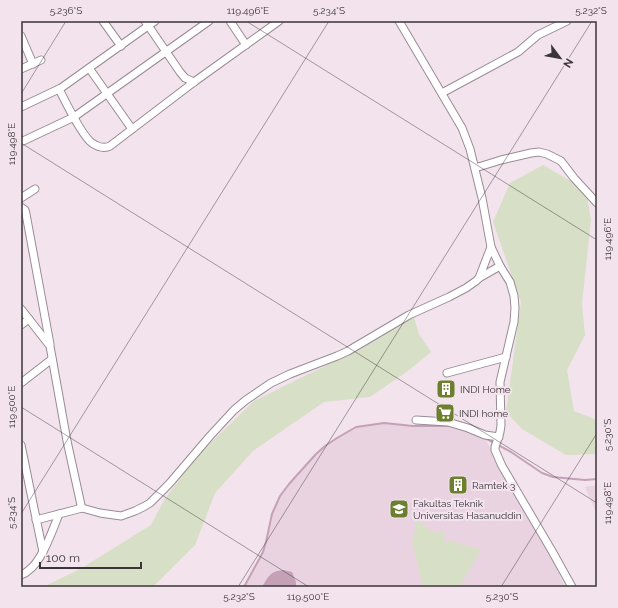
<svg xmlns="http://www.w3.org/2000/svg" width="618" height="608" viewBox="0 0 618 608" font-family="Raleway,sans-serif">
  <rect width="100%" height="100%" fill="#f3e3ed"/>
  <g fill="#ead3e1">
    <path d="M384 423 413 426H448L469 432 485 438 548 550 565 587H244L263 552 266 542 272 514 280 496 289 484 316 454 337 438 356 427Z"/>
    <path d="M597 485V515L585 487Z"/>
  </g>
  <g fill="#d7dfc6">
    <path d="M543 165 586 190 591 220 582 304 585 335 567 370 574 411 597 420V454L566 455 522 429 506 412 521 302 493 222 510 183Z"/>
    <path d="M413 314 419 334 431 352 408 371 370 397 324 402 253 451 215 493 195 545 153 587H43L80 569 151 525 164 500 197 456 254 401 351 353Z"/>
    <path d="M417 520 431 531 443 532 446 543 452 540 462 545 476 547 480 552 464 579 460 587H423L412 541Z"/>
  </g>
  <path fill="#c5a1b7" d="M283 570 292 572 296 582V587H262C269 576 269 572 283 570Z"/>
  <g fill="none" stroke-linecap="round" stroke-linejoin="round">
    <g stroke="#c5a1b7" stroke-width="2">
      <path d="M485 438 511 452 542 473 553 477 585 480 597 479"/>
      <path d="M244 587 263 552 266 542 272 514 280 496 289 484 316 454 325 446 337 438 356 427 384 423 413 426H449"/>
    </g>
    <g stroke="#998b94" stroke-width="9">
      <g id="minor">
        <path d="M103 21 121 46"/>
        <path d="M145 21 180 72 185 78 194 82"/>
        <path d="M230 21 246 45"/>
        <path d="M399 21 462 128 470 149 482 198 491 247 500 266 510 282 514 296 515 308 514 322 500 382 501 425 500 432 495 447V450L502 466 552 551 572 587"/>
        <path d="M21 36 33 64"/>
        <path d="M89 68 132 129"/>
        <path d="M21 69 41 60"/>
        <path d="M59 89C65 101 82 136 92 143 98 147 104 149 110 146L194 82 279 21"/>
        <path d="M442 93 518 52 538 35 567 21"/>
        <path d="M21 107 61 88 89 68 155 21"/>
        <path d="M23 141 74 117 209 21"/>
        <path d="M475 168 501 160 531 153 539 152 547 154 561 161 574 178 597 203"/>
        <path d="M21 198 35 189"/>
        <path d="M21 207 25 210 26 214 50 344"/>
        <path d="M479 278 491 247"/>
        <path d="M21 309 50 346 67 441 81 505 82 508 100 513 121 516 135 511 145 506 150 503 169 484 210 436 234 410 246 400 271 383 290 374 337 356 348 351 409 315 449 297 466 288 476 281 479 278 500 266"/>
        <path d="M21 325 29 319"/>
        <path d="M447 373 506 357"/>
        <path d="M21 383 52 359"/>
        <path d="M416 420 448 422 468 428 485 435 499 437"/>
        <path d="M21 445 43 552"/>
        <path d="M36 520 82 508"/>
        <path d="M21 575C24 574 27 572 29 570 42 561 53 529 59 514"/>
      </g>
    </g>
    <use href="#minor" stroke="#fff" stroke-width="7"/>
  </g>
  <path fill="none" stroke="#3b3539" stroke-width="1" stroke-opacity="0.45" d="M246 21 597 240M21 94 66 21M21 143 597 503M21 407 309 587M21 514 329 21M238 587 592 21M501 587 597 433"/>
  <defs>
    <g id="building-square" transform="scale(1)"><rect x="-9" y="-9" width="18" height="18" rx="4" fill="#6b7f2f" stroke="#f3e3ed"/><path d="M-4-6H4V6H1V3H-1V6H-4ZM-2.5-4.3h1.7v1.8h-1.7ZM.8-4.3h1.7v1.8H.8ZM-2.5-1h1.7V.8h-1.7ZM.8-1h1.7V.8H.8Z" fill="#fff"/></g>
    <g id="supermarket-square" transform="scale(1)"><rect x="-9" y="-9" width="18" height="18" rx="4" fill="#6b7f2f" stroke="#f3e3ed"/><path d="M-6-5.5h2.5l.6 2H6L4.5 2H-2.5L-4.4-4H-6ZM-1.5 3.2a1.3 1.3 0 1 0 .1 0ZM3 3.2a1.3 1.3 0 1 0 .1 0Z" fill="#fff"/></g>
    <g id="university-square" transform="scale(1)"><rect x="-9" y="-9" width="18" height="18" rx="4" fill="#6b7f2f" stroke="#f3e3ed"/><path d="M0-5L7-2L0 1L-7-2ZM-4 1L0 2.5L4 1V4Q0 6-4 4Z" fill="#fff"/></g>
  </defs>
  <g fill-rule="evenodd">
    <use href="#building-square" x="446" y="389"/>
    <use href="#supermarket-square" x="445" y="413"/>
    <use href="#building-square" x="458" y="485"/>
    <use href="#university-square" x="399" y="509"/>
  </g>
  <g text-anchor="middle" stroke-width="4" stroke-linejoin="round" paint-order="stroke">
    <g font-size="10" fill="#3b3539" stroke="#f3e3ed" text-anchor="start">
      <text x="460" y="393">INDI Home</text>
      <text x="459" y="417">INDI home</text>
      <text x="472" y="489">Ramtek 3</text>
      <text x="413" y="507">Fakultas Teknik<tspan x="413" dy="12">Universitas Hasanuddin</tspan></text>
    </g>
  </g>
  <rect width="618" height="608" fill="none" stroke="#f3e3ed" stroke-width="44"/>
  <g transform="translate(560 58) rotate(122)" stroke="#f3e3ed" stroke-width="3" paint-order="stroke">
  <path d="M0-3L7 15L0 10L-7 15Z" fill="#3b3539"/>
  <text y="-6" font-size="11" font-weight="bold" text-anchor="middle" fill="#3b3539">N</text>
  </g>
  <path d="M40 562v6h101v-6" fill="none" stroke="#3b3539" stroke-width="2"/>
  <text x="46" y="562" font-size="12" fill="#3b3539" stroke="#f3e3ed" stroke-width="3" paint-order="stroke">100 m</text>
  <rect x="22" y="22" width="574" height="564" fill="none" stroke="#3b3539" stroke-width="1.5"/>
  <g font-size="10" text-anchor="middle" fill="#3b3539">
    <text x="66" y="14">5.236°S</text>
    <text x="248" y="14">119.496°E</text>
    <text x="329" y="14">5.234°S</text>
    <text x="591" y="14">5.232°S</text>
    <text transform="translate(11 144) rotate(-90)" y="4">119.498°E</text>
    <text transform="translate(607 239) rotate(-90)" y="4">119.496°E</text>
    <text transform="translate(11 407) rotate(-90)" y="4">119.500°E</text>
    <text transform="translate(607 435) rotate(-90)" y="4">5.230°S</text>
    <text transform="translate(607 503) rotate(-90)" y="4">119.498°E</text>
    <text transform="translate(11 513) rotate(-90)" y="4">5.234°S</text>
    <text x="239" y="600">5.232°S</text>
    <text x="308" y="600">119.500°E</text>
    <text x="502" y="600">5.230°S</text>
  </g>
</svg>
